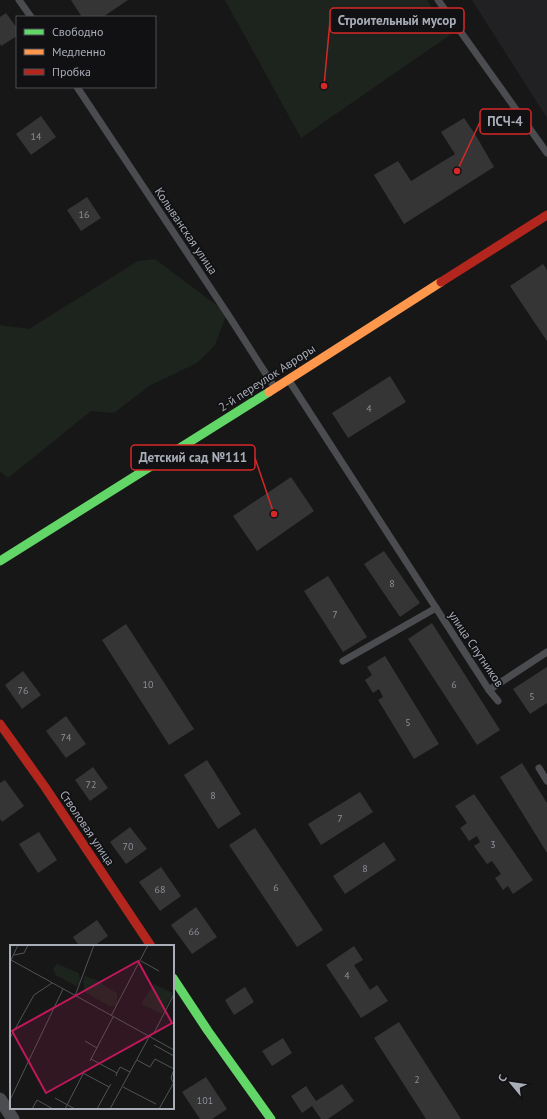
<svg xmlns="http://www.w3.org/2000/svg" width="547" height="1119" viewBox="0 0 547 1119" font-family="'PT Sans',sans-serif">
  <rect width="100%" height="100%" fill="#171717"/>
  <path fill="#212123" d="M472 0H547V118Z"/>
  <g fill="#1d241e">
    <path d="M225 0H427L450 35 301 138Z"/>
    <path d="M155 259 227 313 215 345 197 363 149 386 114 413 91 411 8 478 0 471V325L29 329 138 261Z"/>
  </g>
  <g fill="#353536">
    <path d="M71 0H128L103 17H82Z"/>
    <path d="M6 13 17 28V36L1 46 0 44V17Z"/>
    <path d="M41 116 56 137 31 155 16 134Z"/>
    <path d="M464 118 475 134 494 167 404 224 374 175 398 161 411 181 455 154 441 132Z"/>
    <path d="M87 197 101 218 81 231 67 210Z"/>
    <path d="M543 264 547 270V341L510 286Z"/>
    <path d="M390 376 406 402 348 438 332 413Z"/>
    <path d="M291 477 314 511 257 551 233 516Z"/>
    <path d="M384 551 420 603 400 617 364 564Z"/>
    <path d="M328 576 367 637 343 652 304 591Z"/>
    <path d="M432 623 500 730 477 745 408 639Z"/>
    <path d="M126 624 194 729 169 745 102 640Z"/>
    <path d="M385 656 439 744 414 759 378 700 383 697 379 689 373 693 365 680 372 675 367 667Z"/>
    <path d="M547 667V703L530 714 513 689Z"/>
    <path d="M23 671 41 695 22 709 5 685Z"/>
    <path d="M66 716 86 744 66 758 46 731Z"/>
    <path d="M207 760 241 814 218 829 184 775Z"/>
    <path d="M522 763 547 803V853L500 777Z"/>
    <path d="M93 767 108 788 90 801 75 780Z"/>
    <path d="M5 780 24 806 2 822 0 819V783Z"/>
    <path d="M360 792 373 812 321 845 308 824Z"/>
    <path d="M474 794 533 880 513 894 508 886 503 890 495 878 501 874 492 861 487 864 474 846 480 842 477 836 469 841 460 828 467 823 455 806Z"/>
    <path d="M130 827 147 849 126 864 110 842Z"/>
    <path d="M255 828 323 930 297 947 229 845Z"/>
    <path d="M39 832 57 860 38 873 19 844Z"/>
    <path d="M384 842 396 860 345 894 333 876Z"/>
    <path d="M161 867 181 896 160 911 139 882Z"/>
    <path d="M196 907 217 937 192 954 171 925Z"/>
    <path d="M97 920 108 936 94 946H79L73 937Z"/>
    <path d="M354 946 363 960 354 965 370 990 377 985 388 1001 361 1018 326 965Z"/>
    <path d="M245 987 254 1002 234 1015 225 1000Z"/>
    <path d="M399 1022 461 1119H426L374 1038Z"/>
    <path d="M283 1038 292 1053 272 1066 262 1051Z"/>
    <path d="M206 1077 227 1109 212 1119H200L182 1092Z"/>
    <path d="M342 1084 354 1101 328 1119H321L312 1106 302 1113 291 1096 306 1086 316 1101Z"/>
  </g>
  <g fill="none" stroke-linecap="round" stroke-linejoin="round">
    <g stroke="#4b4c50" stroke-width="7">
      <path d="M19 0 31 17"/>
      <path d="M438 0 547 153"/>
      <path d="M77 87 227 313 275 388"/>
      <path d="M288 379 489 690 498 701"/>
      <path d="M343 661 436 608"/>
      <path d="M489 690 547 652"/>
      <path d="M539 768 547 781"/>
    </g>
    <path stroke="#4b4c50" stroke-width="13" d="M0 1099 13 1119"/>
    <g stroke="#63d668" stroke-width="9">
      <path d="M0 561 269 392"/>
      <path d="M173 978 208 1031 271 1119"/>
    </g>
    <path stroke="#ff974d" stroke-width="9" d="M269 392 441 282"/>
    <g stroke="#b3261e" stroke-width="9">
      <path d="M441 282 547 215"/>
      <path d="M0 724 45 787 151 946"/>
    </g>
  </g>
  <g text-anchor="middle" stroke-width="3.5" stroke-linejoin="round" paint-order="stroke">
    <g font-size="10" fill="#8b8f98">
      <text x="36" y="140">14</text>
      <text x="84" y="218">16</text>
      <text x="369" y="412">4</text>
      <text x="392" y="587">8</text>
      <text x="335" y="618">7</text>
      <text x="148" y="688">10</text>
      <text x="454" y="688">6</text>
      <text x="23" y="694">76</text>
      <text x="532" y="700">5</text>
      <text x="408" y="726">5</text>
      <text x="66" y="741">74</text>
      <text x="91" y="788">72</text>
      <text x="213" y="799">8</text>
      <text x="340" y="822">7</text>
      <text x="493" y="848">3</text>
      <text x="128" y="850">70</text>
      <text x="365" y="872">8</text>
      <text x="276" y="891">6</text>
      <text x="160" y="893">68</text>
      <text x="194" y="935">66</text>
      <text x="347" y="979">4</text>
      <text x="417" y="1083">2</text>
      <text x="205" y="1104">101</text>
    </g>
    <g font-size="12" fill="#a8adb8" stroke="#111113">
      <text transform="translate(186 231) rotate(56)" y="4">Колыванская улица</text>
      <text transform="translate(267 378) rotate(-33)" y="4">2-й переулок Авроры</text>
      <text transform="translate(476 649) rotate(56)" y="4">улица Спутников</text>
      <text transform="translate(87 828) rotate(56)" y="4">Стволовая улица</text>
    </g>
  </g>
  <g transform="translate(10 945)">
    <rect width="164" height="164" fill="#171717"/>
    <path d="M47 19 69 28 70 37 66 41 46 30 43 24ZM75 31 91 37 93 40 107 48V61H99L75 47 73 37ZM144 39 163 48 152 69 131 59Z" fill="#1d241e"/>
    <path fill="none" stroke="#515357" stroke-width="1" d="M4 10 14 8 18 0M1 15 164 105M131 16 149 26M0 17 8 0M65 51 84 0M101 71 138 0M0 93 24 50 42 38M75 96 87 103M144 100 164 111M81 114 107 128 106 131M127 115 140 122 145 114 164 124M80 116 103 72M164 124 161 133 164 139M73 128 99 142 101 139M107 128 110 122 120 127M113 142 146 159M45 153 65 164M0 155 53 44M22 164 27 155 43 164M55 164 75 125M87 164 99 142M100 164 139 92 144 88 164 49M149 164 163 139"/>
    <path fill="#c2185b" fill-opacity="0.15" stroke="#c2185b" stroke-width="2" d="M128 16 162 78 36 148 2 86Z"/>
    <rect width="164" height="164" fill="none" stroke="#a8adb8" stroke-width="2"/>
  </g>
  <path fill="none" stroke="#d62828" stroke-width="1.5" d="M324 86L330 21M457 171L480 122M274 514L255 458"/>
  <g fill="#d62828" stroke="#111113" stroke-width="1.5">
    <circle cx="324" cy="86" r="4"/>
    <circle cx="457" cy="171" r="4"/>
    <circle cx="274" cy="514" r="4"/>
  </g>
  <g fill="#111113" stroke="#d62828" stroke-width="1.5">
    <rect x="330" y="8" width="134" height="25" rx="4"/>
    <rect x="480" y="109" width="51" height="25" rx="4"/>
    <rect x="131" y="445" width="124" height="25" rx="4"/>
  </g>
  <g font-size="13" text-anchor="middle" font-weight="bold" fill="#a8adb8">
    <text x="397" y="25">Строительный мусор</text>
    <text x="505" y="126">ПСЧ-4</text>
    <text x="193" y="462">Детский сад №111</text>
  </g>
  <rect x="16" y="16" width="140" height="72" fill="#111113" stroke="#4d4f55"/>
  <rect x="24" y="29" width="20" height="6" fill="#63d668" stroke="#4d4f55"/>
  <text x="52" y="36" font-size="12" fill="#a8adb8">Свободно</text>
  <rect x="24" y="49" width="20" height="6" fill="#ff974d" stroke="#4d4f55"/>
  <text x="52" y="56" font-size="12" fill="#a8adb8">Медленно</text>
  <rect x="24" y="69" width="20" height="6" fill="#b3261e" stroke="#4d4f55"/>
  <text x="52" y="76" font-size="12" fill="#a8adb8">Пробка</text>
  <g transform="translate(511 1083) rotate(299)" stroke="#111113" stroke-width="3" paint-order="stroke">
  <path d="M0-3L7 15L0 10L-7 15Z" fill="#a8adb8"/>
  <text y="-6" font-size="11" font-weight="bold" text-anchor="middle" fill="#a8adb8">С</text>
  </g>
</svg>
